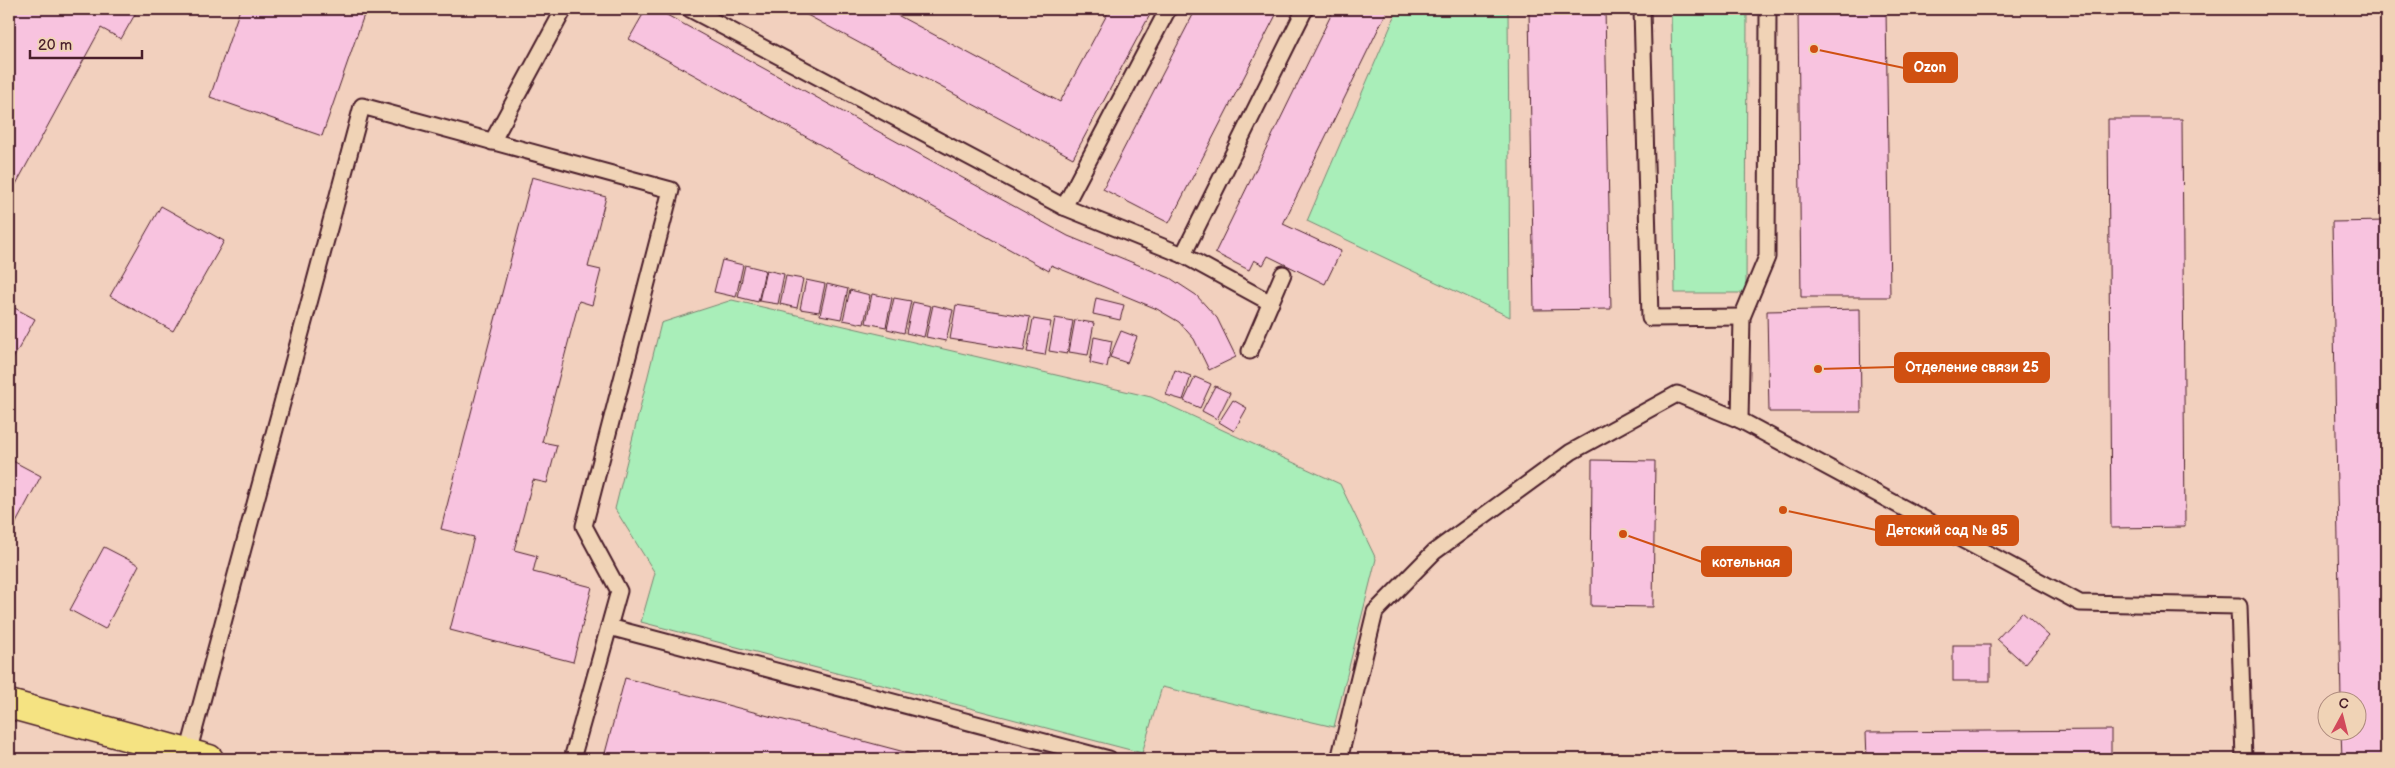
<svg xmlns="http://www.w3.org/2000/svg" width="2395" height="768" viewBox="0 0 2395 768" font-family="'Balsamiq Sans',sans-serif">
  <rect width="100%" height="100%" fill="#f2d0be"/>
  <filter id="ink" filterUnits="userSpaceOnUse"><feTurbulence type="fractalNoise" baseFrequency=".02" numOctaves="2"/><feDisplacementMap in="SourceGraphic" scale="10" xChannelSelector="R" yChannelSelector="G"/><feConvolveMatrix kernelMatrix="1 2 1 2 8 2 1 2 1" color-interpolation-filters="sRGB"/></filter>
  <g filter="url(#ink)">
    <g fill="#a9eeb9" stroke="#7a8672">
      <path d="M1398 9H1508L1510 317 1307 221Z"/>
      <path d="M1671 9H1747L1746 293H1675Z"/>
      <path d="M732 300 1151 397 1340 484 1376 559 1334 727 1162 687 1142 753 641 622 655 573 615 509 661 323Z"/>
    </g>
    <g fill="#f8c3df" stroke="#4a1f2b">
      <path d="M9 9H138L121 39 101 28 9 197Z"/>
      <path d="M240 9H366L322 136 210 97Z"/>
      <path d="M646 9H656L1068 236 1170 278 1196 295 1217 318 1236 357 1209 370 1194 339 1179 322 1157 309 1051 265 1049 271 629 39Z"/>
      <path d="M796 9H886L1060 102 1110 9H1153L1073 158Z"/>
      <path d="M1196 9H1279L1169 223 1103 189Z"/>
      <path d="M1334 9H1388L1283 224 1341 251 1325 284 1268 256 1263 265 1254 260 1249 270 1215 253Z"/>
      <path d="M1529 9H1605L1611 309 1534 310Z"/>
      <path d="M1798 9H1886L1890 297H1801Z"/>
      <path d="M2108 119H2182L2185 527 2111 528Z"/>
      <path d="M532 177 606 197 588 267 601 270 592 305 579 301 542 442 557 445 547 483 533 480 514 550 537 556 533 572 592 587 573 662 450 630 474 537 441 529Z"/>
      <path d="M161 206 224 241 173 331 110 296Z"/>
      <path d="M2386 221V759H2342L2341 730H2358V700H2341L2332 222Z"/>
      <path d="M722 260 743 265 736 297 714 292Z"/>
      <path d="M745 265 765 270 758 302 738 297Z"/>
      <path d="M766 270 784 274 778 304 759 301Z"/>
      <path d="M786 276 803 279 797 308 780 304Z"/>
      <path d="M806 280 825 284 819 312 800 309Z"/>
      <path d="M827 284 848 289 841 319 820 315Z"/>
      <path d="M850 290 870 295 864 324 843 320Z"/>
      <path d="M872 294 892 298 886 327 866 323Z"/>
      <path d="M894 298 911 301 904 333 887 329Z"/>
      <path d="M1096 298 1124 305 1120 320 1093 314Z"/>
      <path d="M913 302 931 306 924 337 906 333Z"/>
      <path d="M9 305 35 319 9 366Z"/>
      <path d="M933 305 953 310 946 341 926 337Z"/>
      <path d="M956 305 1030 317 1024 351 950 339Z"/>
      <path d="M1860 309 1861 412H1769L1767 311Z"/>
      <path d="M1055 318 1073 321 1067 354 1049 351Z"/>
      <path d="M1033 319 1051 322 1045 355 1027 352Z"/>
      <path d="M1075 320 1094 323 1088 355 1069 352Z"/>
      <path d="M1121 331 1137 337 1127 363 1110 357Z"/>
      <path d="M1094 337 1112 341 1107 367 1090 363Z"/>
      <path d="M1175 370 1191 376 1183 400 1166 395Z"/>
      <path d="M1195 377 1211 384 1200 408 1184 401Z"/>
      <path d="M1215 386 1230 393 1217 419 1202 411Z"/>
      <path d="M1233 400 1247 408 1234 431 1219 422Z"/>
      <path d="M9 459 41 476 9 536Z"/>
      <path d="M1592 460 1655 461 1653 607 1591 606Z"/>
      <path d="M104 547 139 565 105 629 70 610Z"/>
      <path d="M2022 612 2049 636 2025 664 1997 639Z"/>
      <rect x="1953" y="645" width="37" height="36"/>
      <path d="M625 678 931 759H612L604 757Z"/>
      <path d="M2111 730V759H1867L1866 732Z"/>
    </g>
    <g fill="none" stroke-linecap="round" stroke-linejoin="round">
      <g stroke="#4a1f2b" stroke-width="19">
        <g id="service">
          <path d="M690 9 1064 207 1183 255"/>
          <path d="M1642 9 1650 318 1742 317"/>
          <path d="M1768 9 1767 257 1742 317 1740 420 2080 603 2239 606 2244 759"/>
          <path d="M492 142 564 9"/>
          <path d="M1064 207 1168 9"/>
          <path d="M1271 303 1183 255 1305 9"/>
          <path d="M1250 351 1283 274"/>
          <path d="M609 627 1109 759"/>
          <path d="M188 753 362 106 671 190 584 526 619 591 572 759"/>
          <path d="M1340 756 1375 612 1434 552 1571 452 1677 394 1740 420"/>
        </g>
      </g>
      <g stroke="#4a1f2b" stroke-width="31">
        <path id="primary" d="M9 704 209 759"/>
      </g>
      <use href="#service" stroke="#f0d3b6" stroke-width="15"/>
      <use href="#primary" stroke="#f5e382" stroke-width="28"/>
    </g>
  </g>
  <path fill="none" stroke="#d05011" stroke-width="2" d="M1814 49L1904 68M1818 369L1895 367M1783 510L1876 530M1623 534L1702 562"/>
  <g fill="#d05011" stroke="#f0d3b6" stroke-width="2">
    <circle cx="1814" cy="49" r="5"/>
    <circle cx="1818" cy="369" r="5"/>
    <circle cx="1783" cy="510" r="5"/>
    <circle cx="1623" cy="534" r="5"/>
  </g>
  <g fill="#d05011" stroke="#d05011" stroke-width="2">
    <rect x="1904" y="53" width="53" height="29" rx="5"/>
    <rect x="1895" y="353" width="154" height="29" rx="5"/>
    <rect x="1876" y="516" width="142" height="29" rx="5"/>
    <rect x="1702" y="547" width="89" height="29" rx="5"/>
  </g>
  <g font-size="14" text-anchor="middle" font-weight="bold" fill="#fff">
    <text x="1930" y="72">Ozon</text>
    <text x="1972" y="372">Отделение связи 25</text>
    <text x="1947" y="535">Детский сад № 85</text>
    <text x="1746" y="567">котельная</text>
  </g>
  <rect width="2395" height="768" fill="none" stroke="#f0d3b6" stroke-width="30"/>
  <rect x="15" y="15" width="2365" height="738" fill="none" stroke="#4a1f2b" stroke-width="2" filter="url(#ink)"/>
  <g transform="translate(2342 716) rotate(7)"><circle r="24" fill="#f0d3b6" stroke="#ae8b7e"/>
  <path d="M0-4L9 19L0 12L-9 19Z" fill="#d1495b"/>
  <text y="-8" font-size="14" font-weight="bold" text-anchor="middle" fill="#4a1f2b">С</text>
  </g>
  <path d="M30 50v8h112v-8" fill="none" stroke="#4a1f2b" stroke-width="2.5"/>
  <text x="38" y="50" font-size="15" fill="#4a1f2b" stroke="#f0d3b6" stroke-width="4" paint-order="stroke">20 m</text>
</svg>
